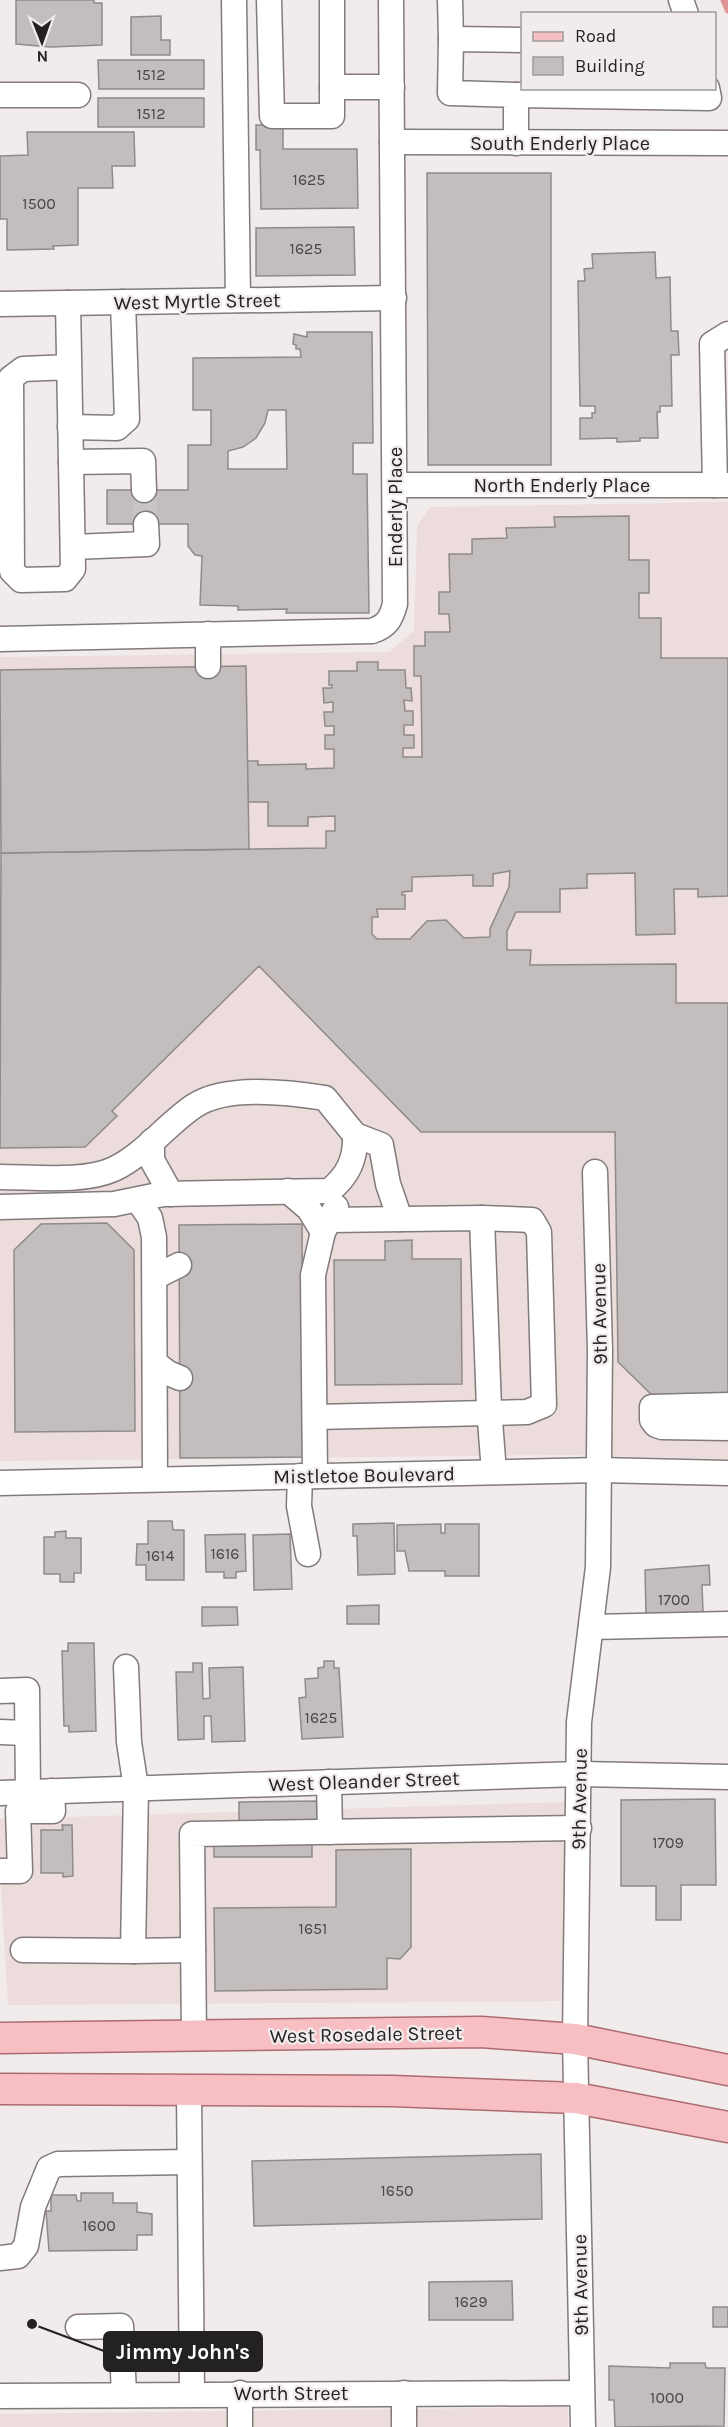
<svg xmlns="http://www.w3.org/2000/svg" width="728" height="2427" viewBox="0 0 728 2427" font-family="Karla,sans-serif">
  <rect width="100%" height="100%" fill="#f2ebeb"/>
  <g fill="#ecdcdc">
    <path d="M728 502V1459L567 1455 0 1461V657L389 652 414 631 417 526 430 507Z"/>
    <path d="M568 1802 567 2001 8 2005 0 1872V1819Z"/>
    <path d="M568 2407V2427H0V2414Z"/>
  </g>
  <g fill="none" stroke-linecap="round" stroke-linejoin="round">
    <path stroke="#e19498" stroke-width="7" d="M724 0 728 10"/>
  </g>
  <g fill="#c3bdbd" stroke="#908a8a" stroke-width="1.5" fill-rule="evenodd">
    <path d="M16 0H94V3H102V45L51 47 16 44Z"/>
    <path d="M161 16V40H170V55H131V17Z"/>
    <path d="M98 60H204V89H99Z"/>
    <rect x="98" y="98" width="106" height="29"/>
    <path d="M256 125H283V149H357L358 208 261 209 260 150H256Z"/>
    <path d="M27 132H134L135 166H112L113 188H78V245L53 246 54 249 7 250V219H0V156L28 155Z"/>
    <path d="M427 173H551V465H428Z"/>
    <path d="M354 227 355 275 256 276V228Z"/>
    <path d="M655 252 656 278 670 277 671 331H678L679 355H671L672 406H660V412H657L658 438H640V441L617 442V438L580 439V418H592V413H595V406H580L578 281H585L584 269 593 268 592 254Z"/>
    <path d="M307 332H372L373 443H353V474H367L369 613H286L287 609 238 610V606L200 605 202 556 195 555 188 546V524H107V490H188V445H211V410H193V358L301 357 300 349H296V345L293 344 294 334 307 337ZM268 410H286L287 469H228V451L243 447 256 438 265 423Z"/>
    <path d="M629 516V560H649V593H639V618H661V658H728V896L698 897V889H674L675 934 636 935 635 873 587 874V888L560 889V912H516L507 931V950H531L530 965 676 964V1003H728V1398L656 1399 618 1362 615 1132H421L259 966 112 1111 117 1116 85 1147 0 1148 1 853 326 848V831H335V816L308 817V826H268V802H248L247 761H258V765L306 764V769L334 768V749H325V735H334V726H325L324 712H333V702L324 703 323 688H332V685H329V671H357V662H378V670H405L406 688H411L412 701 404 700 405 711H413V725H404V735H414V748H403V757H422L421 676H414V646H425V632H450L449 614H439V592H450L449 554H472V539L507 538 506 528 555 527 554 517ZM510 871 509 887 490 929V937L464 938 446 920 427 921 410 939H377L372 934V917H378L377 909H405V895H402V892L412 891V877L473 875V886H493V874Z"/>
    <path d="M246 666 249 849 1 853 0 670Z"/>
    <path d="M107 1223 134 1250 135 1431 15 1432 14 1250 41 1224Z"/>
    <path d="M302 1224 303 1457 180 1458 179 1225Z"/>
    <path d="M412 1240V1259H461L462 1384 335 1385 334 1260H385V1241Z"/>
    <path d="M148 1521H172L173 1530H184V1580H146V1565H136L137 1544H148Z"/>
    <path d="M394 1523 395 1574 358 1575 357 1536H353V1524Z"/>
    <path d="M441 1524V1533H445V1524H479V1576H445V1571H409L405 1551H397V1525Z"/>
    <path d="M66 1531V1538H81V1573H74V1582H60V1574H44V1537H55V1532Z"/>
    <path d="M245 1534 246 1571 236 1572V1578H224V1572H206L205 1535Z"/>
    <path d="M290 1534 292 1589 254 1590 253 1535Z"/>
    <path d="M709 1565 710 1585H702L703 1612 646 1614 645 1570Z"/>
    <path d="M379 1605V1624H347V1606Z"/>
    <path d="M202 1607H237L238 1625 202 1626Z"/>
    <path d="M68 1643H94L96 1731 69 1732V1726H64L62 1651H68Z"/>
    <path d="M324 1661H334V1668H339L343 1737 302 1739 299 1698 306 1697 305 1679 318 1678V1668L324 1667Z"/>
    <path d="M193 1663H202L203 1699 210 1698 209 1668 243 1667 245 1741 212 1742 211 1716H204V1739L178 1740 176 1672H193Z"/>
    <path d="M715 1799 716 1885H681V1920H656V1886H621V1800Z"/>
    <path d="M318 1801V1820L239 1821V1802Z"/>
    <path d="M62 1825H72L73 1876 63 1877V1873H41V1830H63Z"/>
    <rect x="214" y="1842" width="98" height="15"/>
    <path d="M411 1849V1947L400 1959 387 1958V1989L215 1991 214 1908 336 1907V1850Z"/>
    <path d="M541 2154 542 2219 254 2226 252 2161Z"/>
    <path d="M81 2193H113V2203H137V2212L152 2214V2235H137V2250L49 2251 46 2211H51V2195H76L77 2201H81Z"/>
    <path d="M512 2281 513 2320H429V2282Z"/>
    <rect x="713" y="2307" width="15" height="20"/>
    <path d="M670 2363H705L706 2368H725L724 2426 615 2427 614 2400H609V2366L670 2368Z"/>
  </g>
  <g fill="none" stroke-linecap="round" stroke-linejoin="round">
    <path stroke="#c9c3c3" stroke-width="24" stroke-dasharray="24 12" stroke-linecap="butt" d="M144 490 146 524"/>
    <g stroke="#827b7c" stroke-width="27">
      <g id="minor">
        <path d="M234 0 238 300"/>
        <path d="M269 0 272 116H332V0"/>
        <path d="M450 0 451 39"/>
        <path d="M681 0 686 14"/>
        <path d="M332 87H392"/>
        <path d="M0 95H78"/>
        <path d="M516 95 709 98 707 88"/>
        <path d="M392 142 728 143"/>
        <path d="M516 143V95L450 93 451 39 522 40"/>
        <path d="M68 303 73 569 65 579 21 580 12 571 11 378 23 369 69 367"/>
        <path d="M0 304 394 298"/>
        <path d="M70 427 117 428 127 419 123 302"/>
        <path d="M71 462 143 461 144 490"/>
        <path d="M396 485H728"/>
        <path d="M715 485 712 344 728 334"/>
        <path d="M73 547 147 544 146 524"/>
        <path d="M0 639 372 631C387 626 391 619 395 604L391 0"/>
        <path d="M208 666V634"/>
        <path d="M152 1141V1160L171 1194"/>
        <path d="M0 1177C33 1177 84 1183 114 1169 145 1154 166 1125 194 1106 225 1085 288 1092 325 1098L355 1135 381 1145 388 1184 400 1219"/>
        <path d="M288 1191 309 1209 323 1232"/>
        <path d="M138 1200 150 1218 154 1237 155 1479"/>
        <path d="M0 1207 114 1204 163 1194 329 1191C348 1176 356 1159 355 1135"/>
        <path d="M329 1220 482 1218 489 1408 494 1472"/>
        <path d="M155 1277 179 1265"/>
        <path d="M155 1363 168 1373 180 1378"/>
        <path d="M728 1405 652 1407V1420L656 1425 662 1427 728 1428"/>
        <path d="M315 1417 527 1412 544 1405 539 1232 532 1220 482 1218"/>
        <path d="M300 1476 299 1506 308 1554"/>
        <path d="M315 1476 313 1275 323 1232 336 1207"/>
        <path d="M0 1483 600 1470 728 1473"/>
        <path d="M591 1627 728 1624"/>
        <path d="M126 1667 129 1742 136 1788 133 1951 193 1950"/>
        <path d="M0 1691 27 1690 28 1792"/>
        <path d="M0 1732 26 1733"/>
        <path d="M329 1782 330 1832"/>
        <path d="M0 1793 580 1774 728 1777"/>
        <path d="M0 1871H20L18 1811H53L52 1791"/>
        <path d="M23 1950 133 1951"/>
        <path d="M194 2037 192 1834 579 1828"/>
        <path d="M189 2092 192 2393"/>
        <path d="M0 2258 18 2256 26 2246 33 2207 49 2168 58 2164 189 2162"/>
        <path d="M78 2327 121 2326 124 2395"/>
        <path d="M240 2393V2427"/>
        <path d="M404 2393V2427"/>
        <path d="M0 2396 582 2393"/>
        <path d="M583 2427 575 2039 579 1722 598 1567 600 1350 595 1172"/>
      </g>
    </g>
    <g stroke="#aa6c70" stroke-width="33">
      <g id="major">
        <path d="M0 2038 481 2032 575 2039 728 2070"/>
        <path d="M0 2089 392 2091 576 2098 728 2127"/>
      </g>
    </g>
    <use href="#minor" stroke="#fff" stroke-width="24"/>
    <use href="#major" stroke="#f7bfc3" stroke-width="30"/>
  </g>
  <g text-anchor="middle" stroke-width="4.5" stroke-linejoin="round" paint-order="stroke">
    <g font-size="16" fill="#4b4848">
      <text x="151" y="80">1512</text>
      <text x="151" y="119">1512</text>
      <text x="309" y="185">1625</text>
      <text x="39" y="209">1500</text>
      <text x="306" y="254">1625</text>
      <text x="225" y="1559">1616</text>
      <text x="160" y="1561">1614</text>
      <text x="674" y="1605">1700</text>
      <text x="321" y="1723">1625</text>
      <text x="668" y="1848">1709</text>
      <text x="313" y="1934">1651</text>
      <text x="397" y="2196">1650</text>
      <text x="99" y="2231">1600</text>
      <text x="471" y="2307">1629</text>
      <text x="667" y="2403">1000</text>
    </g>
    <g font-size="20" fill="#232121" stroke="#f2ebeb">
      <text x="560" y="150">South Enderly Place</text>
      <text transform="translate(197 301) rotate(-1)" y="7">West Myrtle Street</text>
      <text x="562" y="492">North Enderly Place</text>
      <text transform="translate(395 507) rotate(-90)" y="7">Enderly Place</text>
      <text transform="translate(599 1314) rotate(-91)" y="7">9th Avenue</text>
      <text transform="translate(364 1475) rotate(-1)" y="7">Mistletoe Boulevard</text>
      <text transform="translate(364 1781) rotate(-2)" y="7">West Oleander Street</text>
      <text transform="translate(579 1799) rotate(-89)" y="7">9th Avenue</text>
      <text transform="translate(366 2034) rotate(-1)" y="7">West Rosedale Street</text>
      <text transform="translate(580 2285) rotate(-91)" y="7">9th Avenue</text>
      <text x="291" y="2400">Worth Street</text>
    </g>
  </g>
  <path fill="none" stroke="#232121" stroke-width="2" d="M32 2324L104 2351"/>
  <circle fill="#232121" stroke="#f2ebeb" stroke-width="2" cx="32" cy="2324" r="6"/>
  <rect fill="#232121" stroke="#232121" stroke-width="2" x="104" y="2332" width="158" height="39" rx="6"/>
  <g font-size="21" text-anchor="middle" font-weight="bold" fill="#fff">
    <text x="183" y="2359">Jimmy John's</text>
  </g>
  <rect x="521" y="12" width="195" height="78" fill="#f2ebeb" stroke="#9f9a9a" stroke-width="1.5"/>
  <rect x="533" y="32" width="30" height="9" fill="#f7bfc3" stroke="#9f9a9a" stroke-width="1.5"/>
  <text x="575" y="42" font-size="18" fill="#232121">Road</text>
  <rect x="533" y="57" width="30" height="18" fill="#c3bdbd" stroke="#9f9a9a" stroke-width="1.5"/>
  <text x="575" y="72" font-size="18" fill="#232121">Building</text>
  <g transform="translate(42 42) rotate(179)" stroke="#f2ebeb" stroke-width="4.5" paint-order="stroke">
  <path d="M0-4.5L10 22L0 15L-10 22Z" fill="#232121"/>
  <text y="-9" font-size="16" font-weight="bold" text-anchor="middle" fill="#232121">N</text>
  </g>
</svg>
